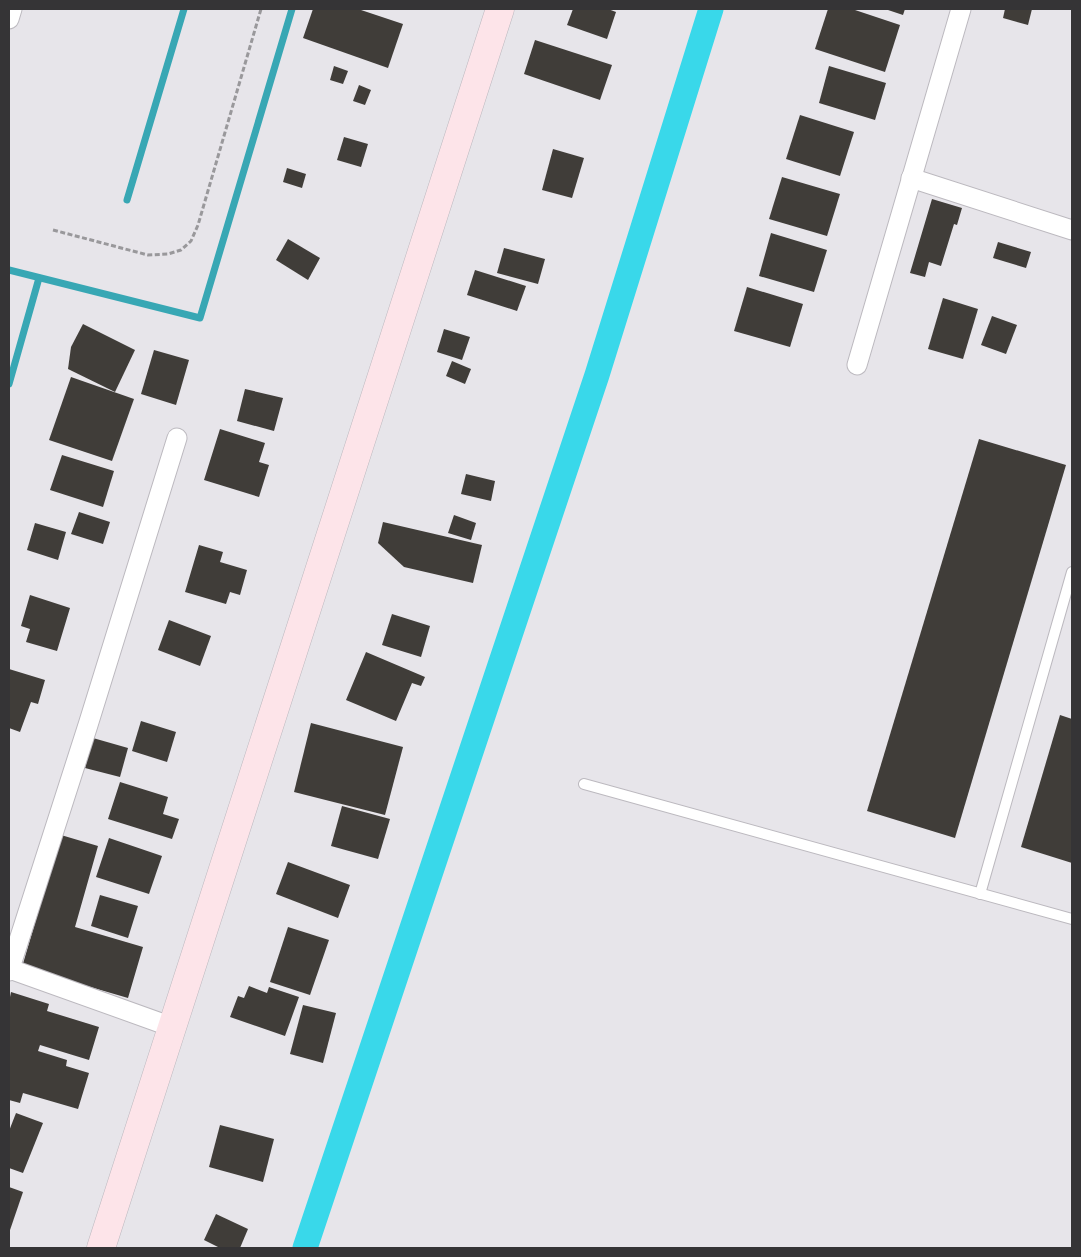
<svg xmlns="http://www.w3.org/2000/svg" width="1081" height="1257" viewBox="0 0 1081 1257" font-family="Literata,serif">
  <rect width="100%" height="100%" fill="#e7e5ea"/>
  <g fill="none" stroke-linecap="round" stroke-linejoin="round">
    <g stroke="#38a7b4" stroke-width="7">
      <path d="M127 200 184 9"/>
      <path d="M9 270 200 318 292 9"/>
      <path d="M9 384 39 278"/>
    </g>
    <path stroke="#39d8ea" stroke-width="25" d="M305 1248 597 375 711 9"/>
  </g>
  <g fill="#403d39">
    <path d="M313 9H358L403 24 388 68 303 38Z"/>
    <path d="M573 9H608L616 12 607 39 567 25Z"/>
    <path d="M828 9H852L900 25 885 72 815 49Z"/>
    <path d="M885 9H905L903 15Z"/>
    <path d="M1005 9H1032L1028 25 1003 18Z"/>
    <path d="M535 40 612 65 600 100 524 74Z"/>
    <path d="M334 66 348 71 343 84 330 80Z"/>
    <path d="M829 66 886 83 875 120 819 103Z"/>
    <path d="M359 85 371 90 365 105 353 101Z"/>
    <path d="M800 115 854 132 840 176 786 159Z"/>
    <path d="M344 137 368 144 361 167 337 160Z"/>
    <path d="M553 149 584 158 572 198 542 190Z"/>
    <path d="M287 168 306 174 302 188 283 182Z"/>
    <path d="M782 177 840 194 827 236 769 219Z"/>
    <path d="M932 199 962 208 957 225 954 224 941 266 929 262 925 277 910 273Z"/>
    <path d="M771 233 827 250 814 292 759 276Z"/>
    <path d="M288 239 320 258 308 280 276 260Z"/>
    <path d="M998 242 1031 252 1026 268 993 258Z"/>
    <path d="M504 248 545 259 538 284 497 273Z"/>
    <path d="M475 270 526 286 517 311 467 295Z"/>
    <path d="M747 287 803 304 790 347 734 331Z"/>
    <path d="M943 298 978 309 963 359 928 349Z"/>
    <path d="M992 316 1017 325 1006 354 981 345Z"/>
    <path d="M83 324 135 350 115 392 68 369 71 347Z"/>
    <path d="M444 329 470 337 462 360 437 352Z"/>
    <path d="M154 350 189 360 176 405 141 394Z"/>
    <path d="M452 361 471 369 465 384 446 376Z"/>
    <path d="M71 377 134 399 112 461 49 440Z"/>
    <path d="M245 389 283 398 274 431 237 421Z"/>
    <path d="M220 429 265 443 259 462 269 465 259 497 204 480Z"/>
    <path d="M979 439 1066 465 955 838 867 811Z"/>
    <path d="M62 455 114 471 103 507 50 490Z"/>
    <path d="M466 474 495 481 491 501 461 494Z"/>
    <path d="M79 512 110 522 103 544 71 534Z"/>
    <path d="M454 515 476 523 471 540 448 533Z"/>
    <path d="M383 522 482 545 473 583 404 567 378 543Z"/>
    <path d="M35 523 66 532 58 560 27 550Z"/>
    <path d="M199 545 223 552 220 562 247 570 240 595 230 592 226 604 185 592Z"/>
    <path d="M30 595 70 608 57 651 26 642 30 629 21 626Z"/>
    <path d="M392 614 430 626 421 657 382 645Z"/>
    <path d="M169 620 211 636 200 666 158 650Z"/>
    <path d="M366 652 425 677 421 686 412 683 396 721 346 700Z"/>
    <path d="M9 669 45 680 38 704 31 702 20 732 9 728Z"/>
    <path d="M1060 715 1072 719V863L1021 847Z"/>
    <path d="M141 721 176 732 167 762 132 751Z"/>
    <path d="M311 723 403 747 385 815 294 792Z"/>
    <path d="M93 738 128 748 120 777 85 768Z"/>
    <path d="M120 782 168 797 163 814 179 819 172 839 108 819Z"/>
    <path d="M342 806 390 819 378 859 331 846Z"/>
    <path d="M61 835 98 846 75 927 143 947 128 998 22 967Z"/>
    <path d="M109 838 162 856 149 894 96 877Z"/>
    <path d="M288 862 350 885 338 918 276 894Z"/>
    <path d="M100 895 138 906 128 938 91 926Z"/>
    <path d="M288 927 329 940 310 995 270 982Z"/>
    <path d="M249 986 267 993 269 987 299 997 285 1036 230 1017 238 996 244 998Z"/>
    <path d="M11 992 49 1004 47 1011 99 1027 89 1060 40 1045 38 1051 67 1060 66 1066 89 1073 78 1109 23 1093 20 1103 9 1100V1002Z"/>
    <path d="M303 1005 336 1013 323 1063 290 1054Z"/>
    <path d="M16 1113 43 1123 23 1173 9 1168V1131Z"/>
    <path d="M220 1125 274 1139 263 1182 209 1167Z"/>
    <path d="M9 1187 23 1192 9 1233Z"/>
    <path d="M216 1214 248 1229 240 1248H220L204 1240Z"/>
  </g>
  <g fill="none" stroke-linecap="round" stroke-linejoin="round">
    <g stroke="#bcb9bf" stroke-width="12">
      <g id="service">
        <path d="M584 784 1072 919"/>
        <path d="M980 894 1072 572"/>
      </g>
    </g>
    <g stroke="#bcb9bf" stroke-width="21">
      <g id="minor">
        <path d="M9 19 12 9"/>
        <path d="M911 178 1072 230"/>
        <path d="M857 365 961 9"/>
        <path d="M10 969 172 1027"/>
        <path d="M9 971 88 725 177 438"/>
      </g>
    </g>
    <g stroke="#bcb9bf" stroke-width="29">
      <path id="secondary" d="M101 1248 500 9"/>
    </g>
    <path stroke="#99989b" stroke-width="3" stroke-dasharray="5 2.5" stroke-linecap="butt" d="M53 230 148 255 168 254 181 250 191 241 198 225 261 9"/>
    <use href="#service" stroke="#fff" stroke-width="10"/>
    <use href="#minor" stroke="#fff" stroke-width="19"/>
    <use href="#secondary" stroke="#fde4e9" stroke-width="28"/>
  </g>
  <rect width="1081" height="1257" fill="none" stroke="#353436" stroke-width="20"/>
</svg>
